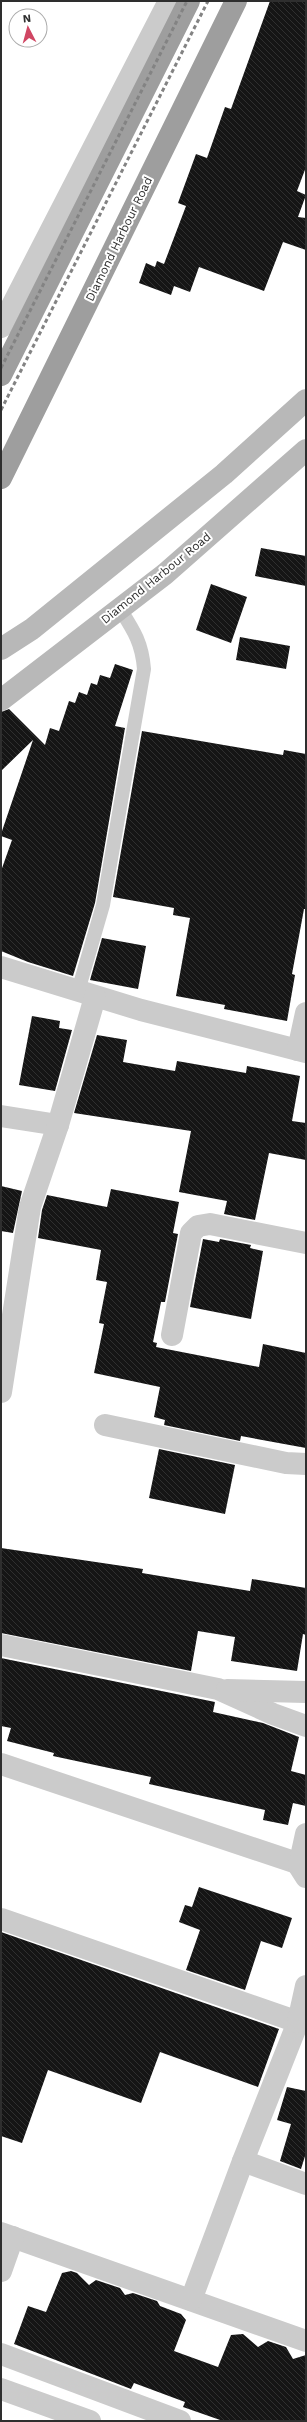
<svg xmlns="http://www.w3.org/2000/svg" width="307" height="2422" viewBox="0 0 307 2422" font-family="'Work Sans',sans-serif">
  <defs>
    <pattern id="building-back-hatch" width="6" height="6" patternUnits="userSpaceOnUse"><rect width="6" height="6" fill="#151515"/><path d="M-1 5l2 2M0 0l6 6M5-1l2 2" fill="none" stroke="#2f2f2f"/></pattern>
  </defs>
  <rect width="100%" height="100%" fill="#fff"/>
  <g fill="url(#building-back-hatch)">
    <path d="M270 1H306V167L297 191 306 195 298 217 306 218V250L283 242 264 291 199 267 190 292 174 286 171 295 139 283 146 263 155 267 157 261 164 264 186 206 178 203 196 154 207 158 225 107 231 109Z"/>
    <path d="M261 548 306 556V586L255 576Z"/>
    <path d="M211 584 247 597 231 643 196 630Z"/>
    <path d="M240 637 290 646 286 669 236 660Z"/>
    <path d="M115 664 133 670 115 726 125 728 95 903 73 976 28 962 1 951V871L12 840 1 836V834L33 740 1 771V712L9 709 45 745 50 728 59 731 69 701 75 703 79 692 87 695 91 683 97 685 100 675 110 678Z"/>
    <path d="M142 731 283 755 284 750 306 754V909H304L292 974 295 975 287 1021 224 1009 225 1005 176 996 190 918 173 915 174 908 113 897Z"/>
    <path d="M102 938 146 946 138 989 90 980Z"/>
    <path d="M32 1016 60 1021 59 1028 72 1030 55 1091 19 1085Z"/>
    <path d="M97 1035 127 1040 123 1062 175 1071 177 1061 246 1073 247 1066 300 1076 292 1121 306 1123V1160L269 1153 255 1220 224 1214 227 1201 179 1192 191 1131 74 1113Z"/>
    <path d="M1 1186 22 1191 13 1233 1 1231Z"/>
    <path d="M111 1189 179 1202 173 1233 178 1234 165 1302H161L153 1342 157 1343 156 1347 259 1367 263 1344 306 1353V1448L241 1436 240 1441 164 1425 165 1420 154 1417 160 1387 94 1373 104 1324 99 1323 107 1282 96 1280 101 1250 38 1238 42 1210 47 1195 107 1207Z"/>
    <path d="M203 1239 219 1242 220 1239 251 1245 250 1248 263 1251 251 1319 190 1307Z"/>
    <path d="M159 1449 235 1465 225 1514 149 1498Z"/>
    <path d="M1 1548 143 1569 142 1573 250 1591 252 1579 306 1588V1635L303 1634 297 1671 231 1661 235 1637 198 1631 191 1671 1 1633Z"/>
    <path d="M1 1658 215 1702 213 1712 263 1723 299 1737 291 1771 306 1775V1806L293 1803 288 1825 263 1820 265 1810 149 1784 151 1777 53 1756 54 1753 7 1741 11 1728 1 1726Z"/>
    <path d="M199 1887 292 1918 282 1948 261 1941 245 1990 186 1970 200 1930 179 1922 185 1905 192 1907Z"/>
    <path d="M1 1932 279 2029 258 2087 160 2052 141 2103 48 2070 22 2143 1 2136Z"/>
    <path d="M287 2087 306 2091V2153L301 2169 280 2161 291 2124 277 2120Z"/>
    <path d="M71 2271 77 2273 89 2285 96 2280 120 2288 125 2295 133 2293 157 2301 160 2306 181 2314 186 2320 174 2351 218 2367 231 2335 243 2334 258 2347 268 2341 286 2347 293 2359 306 2355V2421H223L183 2407 185 2402 134 2383 131 2389 14 2344 28 2306 46 2312 62 2273Z"/>
  </g>
  <g fill="none" stroke-linecap="round" stroke-linejoin="round">
    <path stroke="#cbcbcb" stroke-width="14" d="M78 991 103 905 144 669C142 643 134 631 120 609"/>
    <g stroke="#cbcbcb" stroke-width="22">
      <path d="M1 327 169 1"/>
      <path d="M1 967 141 1010 306 1052"/>
      <path d="M298 1050 306 1013"/>
      <path d="M1 1116 58 1125"/>
      <path d="M172 1335 191 1233 198 1226 210 1224 306 1243"/>
      <path d="M1 1392 30 1207 58 1125 95 997"/>
      <path d="M105 1425 286 1463 306 1464"/>
      <path d="M1 1645 218 1689 273 1714 306 1726"/>
      <path d="M227 1690 306 1692"/>
      <path d="M1 1764 306 1866"/>
      <path d="M306 1834 299 1866 306 1877"/>
      <path d="M1 1919 298 2022 243 2161 306 2184"/>
      <path d="M298 2022 306 1986"/>
      <path d="M1 2233 306 2341"/>
      <path d="M1 2271 13 2237"/>
      <path d="M191 2300 243 2161"/>
      <path d="M1 2354 180 2421"/>
      <path d="M1 2389 90 2421"/>
    </g>
    <g stroke="#b8b8b8" stroke-width="22">
      <path d="M1 649 32 629 224 474 306 400"/>
      <path d="M1 700 165 574 306 450"/>
    </g>
    <g stroke="#9e9e9e" stroke-width="22">
      <path d="M1 375 189 1"/>
      <path d="M1 478 236 1"/>
    </g>
    <g stroke="#838383" stroke-width="3" stroke-dasharray="4 3" stroke-linecap="butt">
      <path d="M1 368 187 1"/>
      <path d="M1 410 208 1"/>
    </g>
  </g>
  <g text-anchor="middle" stroke-width="4" stroke-linejoin="round" paint-order="stroke">
    <g font-size="12" fill="#2e2e2e" stroke="#fff">
      <text transform="translate(119 239) rotate(-64)" y="4">Diamond Harbour Road</text>
      <text transform="translate(156 578) rotate(-39)" y="4">Diamond Harbour Road</text>
    </g>
  </g>
  <rect width="307" height="2422" fill="none" stroke="#2e2e2e" stroke-width="4"/>
  <g transform="translate(28 28) rotate(354)"><circle r="19" fill="#ffffff" stroke="#ababab"/>
  <path d="M0-3L7 15L0 10L-7 15Z" fill="#d04663"/>
  <text y="-6" font-size="11" font-weight="bold" text-anchor="middle" fill="#2e2e2e">N</text>
  </g>
</svg>
